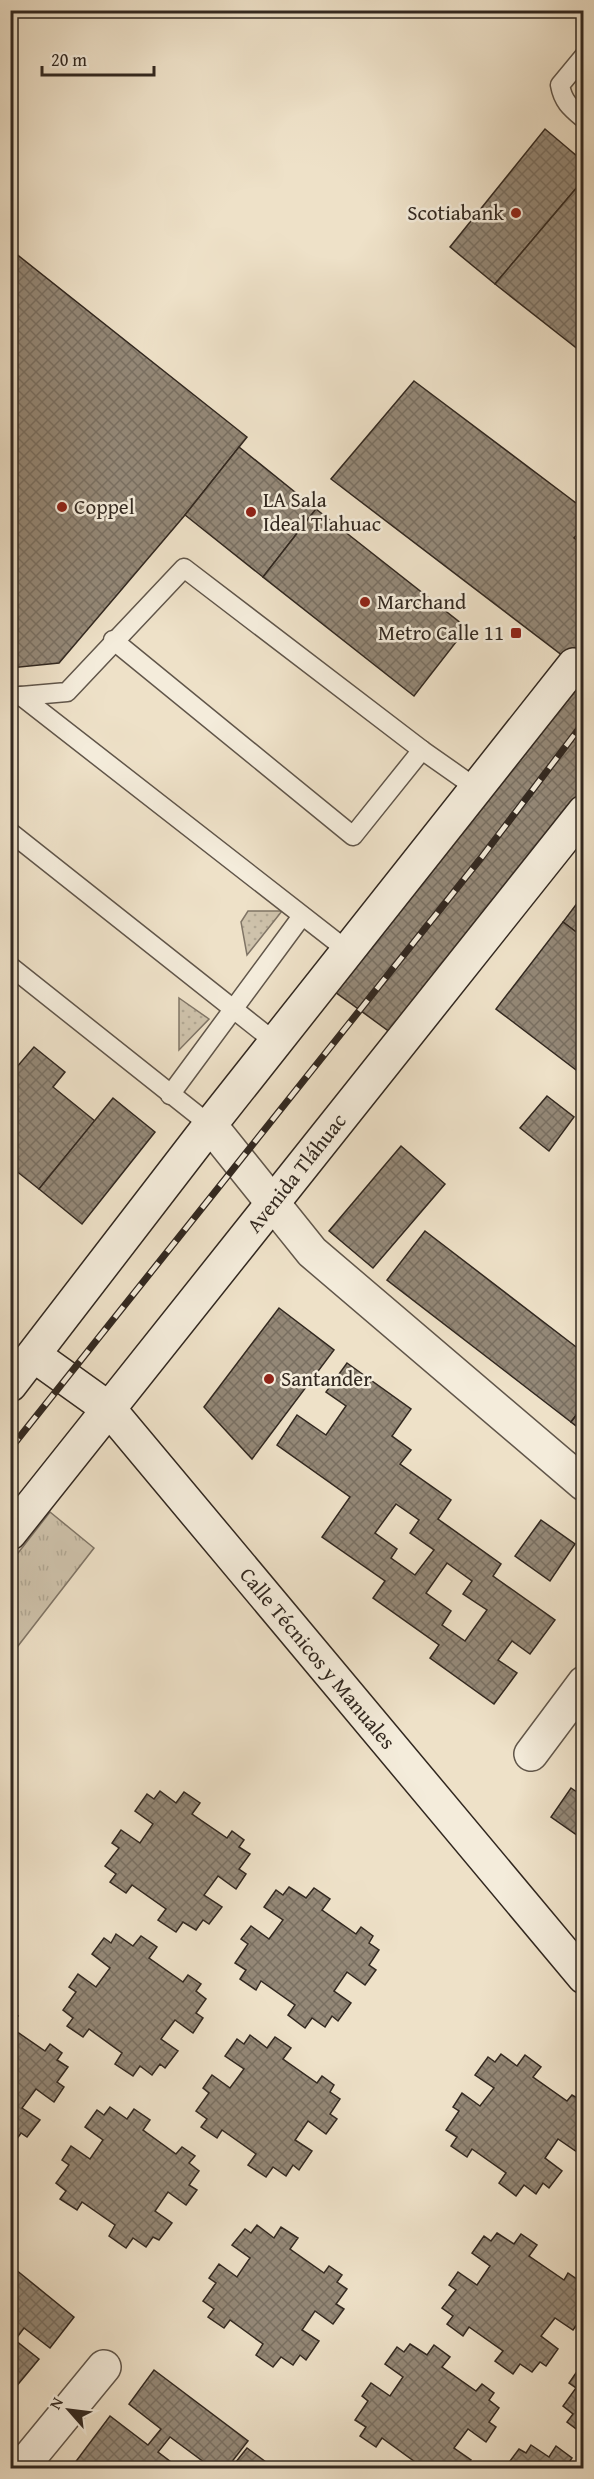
<svg xmlns="http://www.w3.org/2000/svg" width="594" height="2479" viewBox="0 0 594 2479" font-family="'Gentium Book Plus',serif">
  <defs>
    <pattern id="park-tufts" width="24" height="20" patternUnits="userSpaceOnUse" patternTransform="scale(1.5)"><rect width="24" height="20" fill="#cec2ab"/><path d="M3 7l-1-3M5 7V3M7 7l1-3M15 17l-1-3M17 17v-4M19 17l1-3" fill="none" stroke="#b1a793"/></pattern>
    <pattern id="garden-dots" width="8" height="8" patternUnits="userSpaceOnUse" patternTransform="scale(1.5)"><rect width="8" height="8" fill="#cec2ab"/><path d="M2 2h.1M6 6h.1" fill="none" stroke="#b1a793" stroke-width="1.8" stroke-linecap="round"/></pattern>
    <pattern id="building-cross-hatch" width="8" height="8" patternUnits="userSpaceOnUse" patternTransform="scale(1.5)"><rect width="8" height="8" fill="#948877"/><path d="M0 0l8 8M0 8l8-8" fill="none" stroke="#796f61"/></pattern>
  </defs>
  <rect width="100%" height="100%" fill="#eee1c8"/>
  <filter id="stains"><feTurbulence type="fractalNoise" baseFrequency=".00333" numOctaves="4"/><feColorMatrix values="0 0 0 0 .2 0 0 0 0 .09 0 0 0 0 .02 0 0 0 .5 -.17"/></filter>
  <radialGradient id="worn" r=".72"><stop offset=".6" stop-color="#630" stop-opacity="0"/><stop offset="1" stop-color="#630" stop-opacity=".3"/></radialGradient>
  <path fill="url(#park-tufts)" stroke="#807566" stroke-width="1.5" d="M50 1512 94 1548 11 1655V1562Z"/>
  <g fill="url(#garden-dots)" stroke="#807566" stroke-width="1.5">
    <path d="M248 911H282L247 955 241 922Z"/>
    <path d="M179 998 209 1019 179 1050Z"/>
  </g>
  <g fill="url(#building-cross-hatch)" stroke="#322820" stroke-width="1.5" fill-rule="evenodd">
    <path d="M545 129 584 162V179L495 284 450 247Z"/>
    <path d="M584 179V354L495 284Z"/>
    <path d="M10 249 247 437 185 515 59 663 10 668Z"/>
    <path d="M414 381 584 509V528L574 538 584 545V672L331 479Z"/>
    <path d="M239 447 316 509 263 577 185 515Z"/>
    <path d="M316 509 467 628 414 696 263 577Z"/>
    <path d="M584 676V796L398 1038 331 989Z"/>
    <path d="M584 894V938L563 922Z"/>
    <path d="M563 922 584 938V1076L496 1009Z"/>
    <path d="M34 1047 65 1072 53 1087 95 1121 39 1189 10 1166V1075Z"/>
    <path d="M547 1096 574 1117 549 1151 520 1128Z"/>
    <path d="M113 1098 155 1132 82 1224 39 1189Z"/>
    <path d="M401 1146 445 1184 373 1268 329 1231Z"/>
    <path d="M425 1231 584 1353V1405L571 1422 387 1280Z"/>
    <path d="M279 1308 334 1350 252 1459 204 1407Z"/>
    <path d="M347 1363 411 1409 392 1436 411 1450 400 1464 451 1500 438 1519 501 1564 493 1576 555 1620 530 1654 512 1641 498 1660 517 1673 494 1704 430 1658 439 1645 373 1598 385 1581 322 1537 350 1497 277 1445 297 1415 326 1435 346 1406 326 1392ZM396 1504 419 1520 410 1533 434 1550 415 1575 391 1558 397 1549 375 1533ZM447 1563 472 1581 463 1594 487 1610 465 1641 442 1625 451 1611 426 1593Z"/>
    <path d="M584 1405V1432L571 1422Z"/>
    <path d="M541 1520 575 1544 550 1581 515 1556Z"/>
    <path d="M571 1788 584 1797V1840L551 1817Z"/>
    <path d="M160 1791 176 1803 184 1792 200 1803 192 1814 227 1838 232 1831 244 1840 239 1847 250 1854 239 1869 246 1874 236 1889 218 1876 204 1895 222 1907 209 1924 203 1920 196 1930 183 1922 176 1932 158 1920 166 1909 132 1885 126 1893 110 1882 116 1874 105 1866 119 1848 112 1843 121 1830 140 1843 153 1824 135 1811 147 1794 154 1799Z"/>
    <path d="M289 1887 306 1898 314 1888 330 1899 322 1910 356 1934 361 1927 373 1936 369 1943 379 1950 369 1965 376 1970 365 1985 347 1972 334 1991 351 2003 338 2021 332 2016 325 2027 312 2018 305 2028 288 2015 295 2005 261 1981 256 1990 240 1979 246 1970 235 1963 248 1944 241 1939 251 1926 269 1939 283 1920 264 1907 276 1890 283 1895Z"/>
    <path d="M116 1934 133 1946 141 1936 157 1947 149 1958 183 1982 188 1975 201 1984 196 1991 206 1999 196 2013 203 2018 193 2033 175 2020 161 2039 178 2051 165 2068 160 2064 152 2075 140 2066 133 2076 115 2064 122 2053 89 2029 83 2037 67 2026 73 2018 63 2010 76 1992 69 1987 78 1974 96 1987 110 1968 92 1954 104 1938 111 1943Z"/>
    <path d="M10 2011 18 2016 10 2026Z"/>
    <path d="M10 2027 45 2051 50 2044 62 2053 57 2060 68 2067 57 2082 64 2087 54 2102 36 2089 22 2108 40 2120 27 2137 21 2133 14 2143 10 2141Z"/>
    <path d="M250 2035 267 2048 275 2037 291 2048 283 2059 317 2083 322 2076 334 2085 330 2092 340 2099 330 2114 337 2119 326 2134 308 2121 295 2140 312 2151 299 2170 293 2165 286 2176 273 2167 266 2177 248 2165 256 2154 222 2130 217 2138 201 2127 207 2119 196 2111 209 2093 203 2088 212 2075 230 2088 244 2069 225 2056 237 2039 244 2044Z"/>
    <path d="M501 2054 517 2066 525 2055 541 2067 533 2077 567 2101 572 2095 584 2102 580 2111 584 2113V2127L580 2133 584 2135V2142L577 2152 558 2139 545 2158 562 2171 549 2188 543 2183 536 2194 524 2185 516 2196 499 2183 506 2173 472 2149 467 2157 451 2146 457 2137 446 2130 459 2111 453 2107 462 2093 480 2106 494 2088 475 2075 488 2057 495 2062Z"/>
    <path d="M110 2107 127 2119 134 2109 150 2120 143 2130 176 2154 182 2147 195 2156 189 2163 199 2171 189 2185 197 2190 186 2205 168 2192 155 2211 172 2223 159 2240 153 2237 146 2247 133 2238 126 2248 109 2236 115 2225 82 2202 77 2210 60 2199 66 2191 56 2183 69 2165 62 2160 71 2146 90 2159 103 2140 85 2127 97 2110 104 2115Z"/>
    <path d="M257 2225 274 2238 281 2227 298 2238 290 2249 324 2273 329 2266 342 2275 337 2282 347 2289 336 2304 344 2309 333 2324 315 2311 302 2330 319 2341 306 2360 300 2355 293 2365 281 2357 273 2367 256 2355 263 2344 230 2320 224 2328 208 2317 214 2309 203 2301 216 2283 209 2278 219 2264 237 2277 250 2258 232 2245 245 2229 251 2233Z"/>
    <path d="M497 2233 514 2244 521 2234 537 2245 529 2256 564 2280 568 2273 581 2282 576 2289 584 2294V2301L576 2311 583 2316 573 2330 555 2318 541 2336 558 2349 546 2366 540 2362 532 2372 520 2364 513 2374 495 2361 503 2351 469 2327 463 2336 447 2324 453 2316 442 2308 456 2290 449 2285 458 2272 477 2285 490 2266 472 2253 484 2236 491 2241Z"/>
    <path d="M10 2265 74 2317 50 2348 24 2328 15 2340 39 2359 10 2394Z"/>
    <path d="M410 2344 427 2355 434 2345 450 2357 442 2367 476 2391 482 2384 494 2393 489 2400 499 2408 489 2422 496 2427 486 2442 468 2429 454 2448 471 2460 465 2468H411L415 2462 382 2438 376 2447 360 2436 366 2427 355 2420 368 2401 362 2396 371 2383 390 2396 403 2377 385 2364 397 2347 404 2352Z"/>
    <path d="M154 2370 248 2441 227 2468H212L170 2437 158 2452 179 2468H71L110 2416 148 2445 161 2429 129 2404Z"/>
    <path d="M578 2370 584 2374 583 2434 567 2422 573 2414 563 2406 576 2388 569 2383Z"/>
    <path d="M531 2445 549 2457 556 2446 572 2458 565 2468H511L507 2465 519 2449 526 2453Z"/>
    <path d="M247 2448 274 2468H231Z"/>
  </g>
  <g fill="none" stroke-linecap="round" stroke-linejoin="round">
    <g stroke="#61564a" stroke-width="21">
      <g id="lane">
        <path d="M584 56 560 85C563 102 571 108 584 119"/>
        <path d="M113 640 353 836 422 750"/>
        <path d="M21 696 348 951"/>
        <path d="M10 697 67 692 184 568 422 750 476 788"/>
        <path d="M10 832 275 1042"/>
        <path d="M10 966 210 1125"/>
        <path d="M170 1095 302 916"/>
      </g>
    </g>
    <g stroke="#61564a" stroke-width="36">
      <g id="street">
        <path d="M210 1125 312 1252 584 1484"/>
        <path d="M531 1754 584 1683"/>
        <path d="M21 2468 104 2367"/>
      </g>
    </g>
    <g stroke="#322820" stroke-width="36">
      <g id="secondary">
        <path id="s1" d="M35 1356 109 1409 584 1977"/>
        <path d="M10 1385 210 1125 574 665"/>
        <path id="s2" d="M10 1533 584 812"/>
      </g>
    </g>
    <use href="#lane" stroke="#f4ecdb" stroke-width="18"/>
    <use href="#street" stroke="#f4ecdb" stroke-width="33"/>
    <use href="#secondary" stroke="#f4ecdb" stroke-width="33"/>
    <g stroke="#322820" stroke-width="7">
      <path id="rail" d="M10 1449 481 858 584 722"/>
    </g>
    <use href="#rail" stroke="#f4ecdb" stroke-width="4.5" stroke-dasharray="14" stroke-linecap="butt"/>
  </g>
  <g fill="#8f2418" stroke="#f4ecdb" stroke-width="2">
    <circle cx="516" cy="213" r="6"/>
    <circle cx="62" cy="507" r="6"/>
    <circle cx="251" cy="512" r="6"/>
    <circle cx="365" cy="602" r="6"/>
    <rect x="510" y="627" width="12" height="12" rx="3"/>
    <circle cx="269" cy="1379" r="6"/>
  </g>
  <g text-anchor="middle" stroke-width="5" stroke-linejoin="round" paint-order="stroke">
    <g font-size="21" fill="#322820" stroke="#f4ecdb" text-anchor="start">
      <text x="504" y="220" text-anchor="end">Scotiabank</text>
      <text x="263" y="507">LA Sala<tspan x="263" dy="24">Ideal Tlahuac</tspan></text>
      <text x="74" y="514">Coppel</text>
      <text x="377" y="609">Marchand</text>
      <text x="504" y="640" text-anchor="end">Metro Calle 11</text>
      <text x="281" y="1386">Santander</text>
    </g>
    <g font-size="21" fill="#322820" stroke="#f4ecdb">
      <text dy="7" stroke="none"><textPath href="#s2" startOffset="460">Avenida Tláhuac</textPath></text>
      <text dy="7" stroke="none"><textPath href="#s1" startOffset="416">Calle Técnicos y Manuales</textPath></text>
    </g>
  </g>
  <rect width="594" height="2479" fill="none" stroke="#eee1c8" stroke-width="36"/>
  <rect x="12" y="12" width="570" height="2455" fill="none" stroke="#322820" stroke-width="3"/>
  <rect x="18" y="18" width="558" height="2443" fill="none" stroke="#322820" stroke-width="1.5"/>
  <g transform="translate(69 2410) rotate(298)" stroke="#f4ecdb" stroke-width="4.5" paint-order="stroke">
  <path d="M0-4.5L10 22L0 15L-10 22Z" fill="#322820"/>
  <text y="-9" font-size="16" font-weight="bold" text-anchor="middle" fill="#322820">N</text>
  </g>
  <path d="M42 66v9h112v-9" fill="none" stroke="#322820" stroke-width="3"/>
  <text x="51" y="66" font-size="18" fill="#322820" stroke="#f4ecdb" stroke-width="4.5" paint-order="stroke">20 m</text>
  <rect width="100%" height="100%" filter="url(#stains)"/>
  <rect width="100%" height="100%" fill="url(#worn)"/>
</svg>
